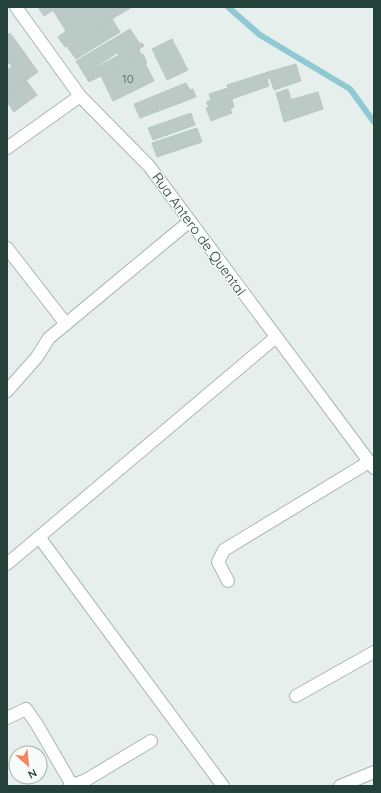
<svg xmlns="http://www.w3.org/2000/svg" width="381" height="793" viewBox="0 0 381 793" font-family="Quicksand,sans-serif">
  <rect width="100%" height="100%" fill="#e6efeb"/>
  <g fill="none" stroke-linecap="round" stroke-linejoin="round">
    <path stroke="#8ec9d4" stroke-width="6" d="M228 7 260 35 350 89 374 122"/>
  </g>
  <g fill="#bbcac4" stroke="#b8c9c2" fill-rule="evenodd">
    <path d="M38 7H58L44 16Z"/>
    <path d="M58 7H132L65 47 58 37 66 31 53 10Z"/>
    <path d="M112 19 120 32 76 59 67 47Z"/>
    <path d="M130 29 140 44 142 43 144 46 139 49 141 55 89 82 76 61ZM117 53 119 55 84 74Z"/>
    <path d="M10 33 24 52 7 65V35Z"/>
    <path d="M172 39 188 70 167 80 152 49Z"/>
    <path d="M24 52 38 72 7 94V70L12 66 9 63Z"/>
    <path d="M143 54 147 63H145L154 81 113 101 101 76Z"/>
    <path d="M296 64 301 81 274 90 268 72Z"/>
    <path d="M268 72 270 78 267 79 269 86 232 99 227 85Z"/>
    <path d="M26 80 37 95 14 112 7 102V94Z"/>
    <path d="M186 83 190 90 193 89 196 97 140 118 134 104Z"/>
    <path d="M228 88 232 99 209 107 206 102 211 100 209 94Z"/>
    <path d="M288 89 291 99 279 103 276 93Z"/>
    <path d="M318 92 323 109 284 122 279 103Z"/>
    <path d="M232 99 234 107 230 109 232 113 211 121 206 108Z"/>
    <path d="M191 113 195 125 153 140 148 128Z"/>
    <path d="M197 128 202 142 157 157 152 143Z"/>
  </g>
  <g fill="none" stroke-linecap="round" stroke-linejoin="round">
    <g stroke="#a8b8b2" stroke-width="14">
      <g id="minor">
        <path d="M16 7 80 96 149 166 374 468"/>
        <path d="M7 148 80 96"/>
        <path d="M7 248 66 324"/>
        <path d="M7 391 37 357 49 338 190 221"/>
        <path d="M39 537 223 786"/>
        <path d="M7 564 276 337"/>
        <path d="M228 581 218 562 224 550 369 462"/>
        <path d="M296 696 374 652"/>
        <path d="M7 718 26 709 36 723 72 785"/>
        <path d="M70 786 86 780 151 741"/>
        <path d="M340 786 374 772"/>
      </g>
    </g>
    <use href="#minor" stroke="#fff" stroke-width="12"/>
  </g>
  <g text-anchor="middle" stroke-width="3" stroke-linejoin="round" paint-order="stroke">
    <g font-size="12" fill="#4a645c">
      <text x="128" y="83">10</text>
    </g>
    <g font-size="14" fill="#24423a" stroke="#f7fbf9">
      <text transform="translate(199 234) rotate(54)" y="5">Rua Antero de Quental</text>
    </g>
  </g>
  <rect width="381" height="793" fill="none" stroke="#24423a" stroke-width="16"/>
  <g transform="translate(28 765) rotate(153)"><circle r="19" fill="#f7fbf9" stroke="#a3b1ad"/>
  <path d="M0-3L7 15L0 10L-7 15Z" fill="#f4845f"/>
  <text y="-6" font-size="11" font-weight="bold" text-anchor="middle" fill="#24423a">N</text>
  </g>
</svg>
